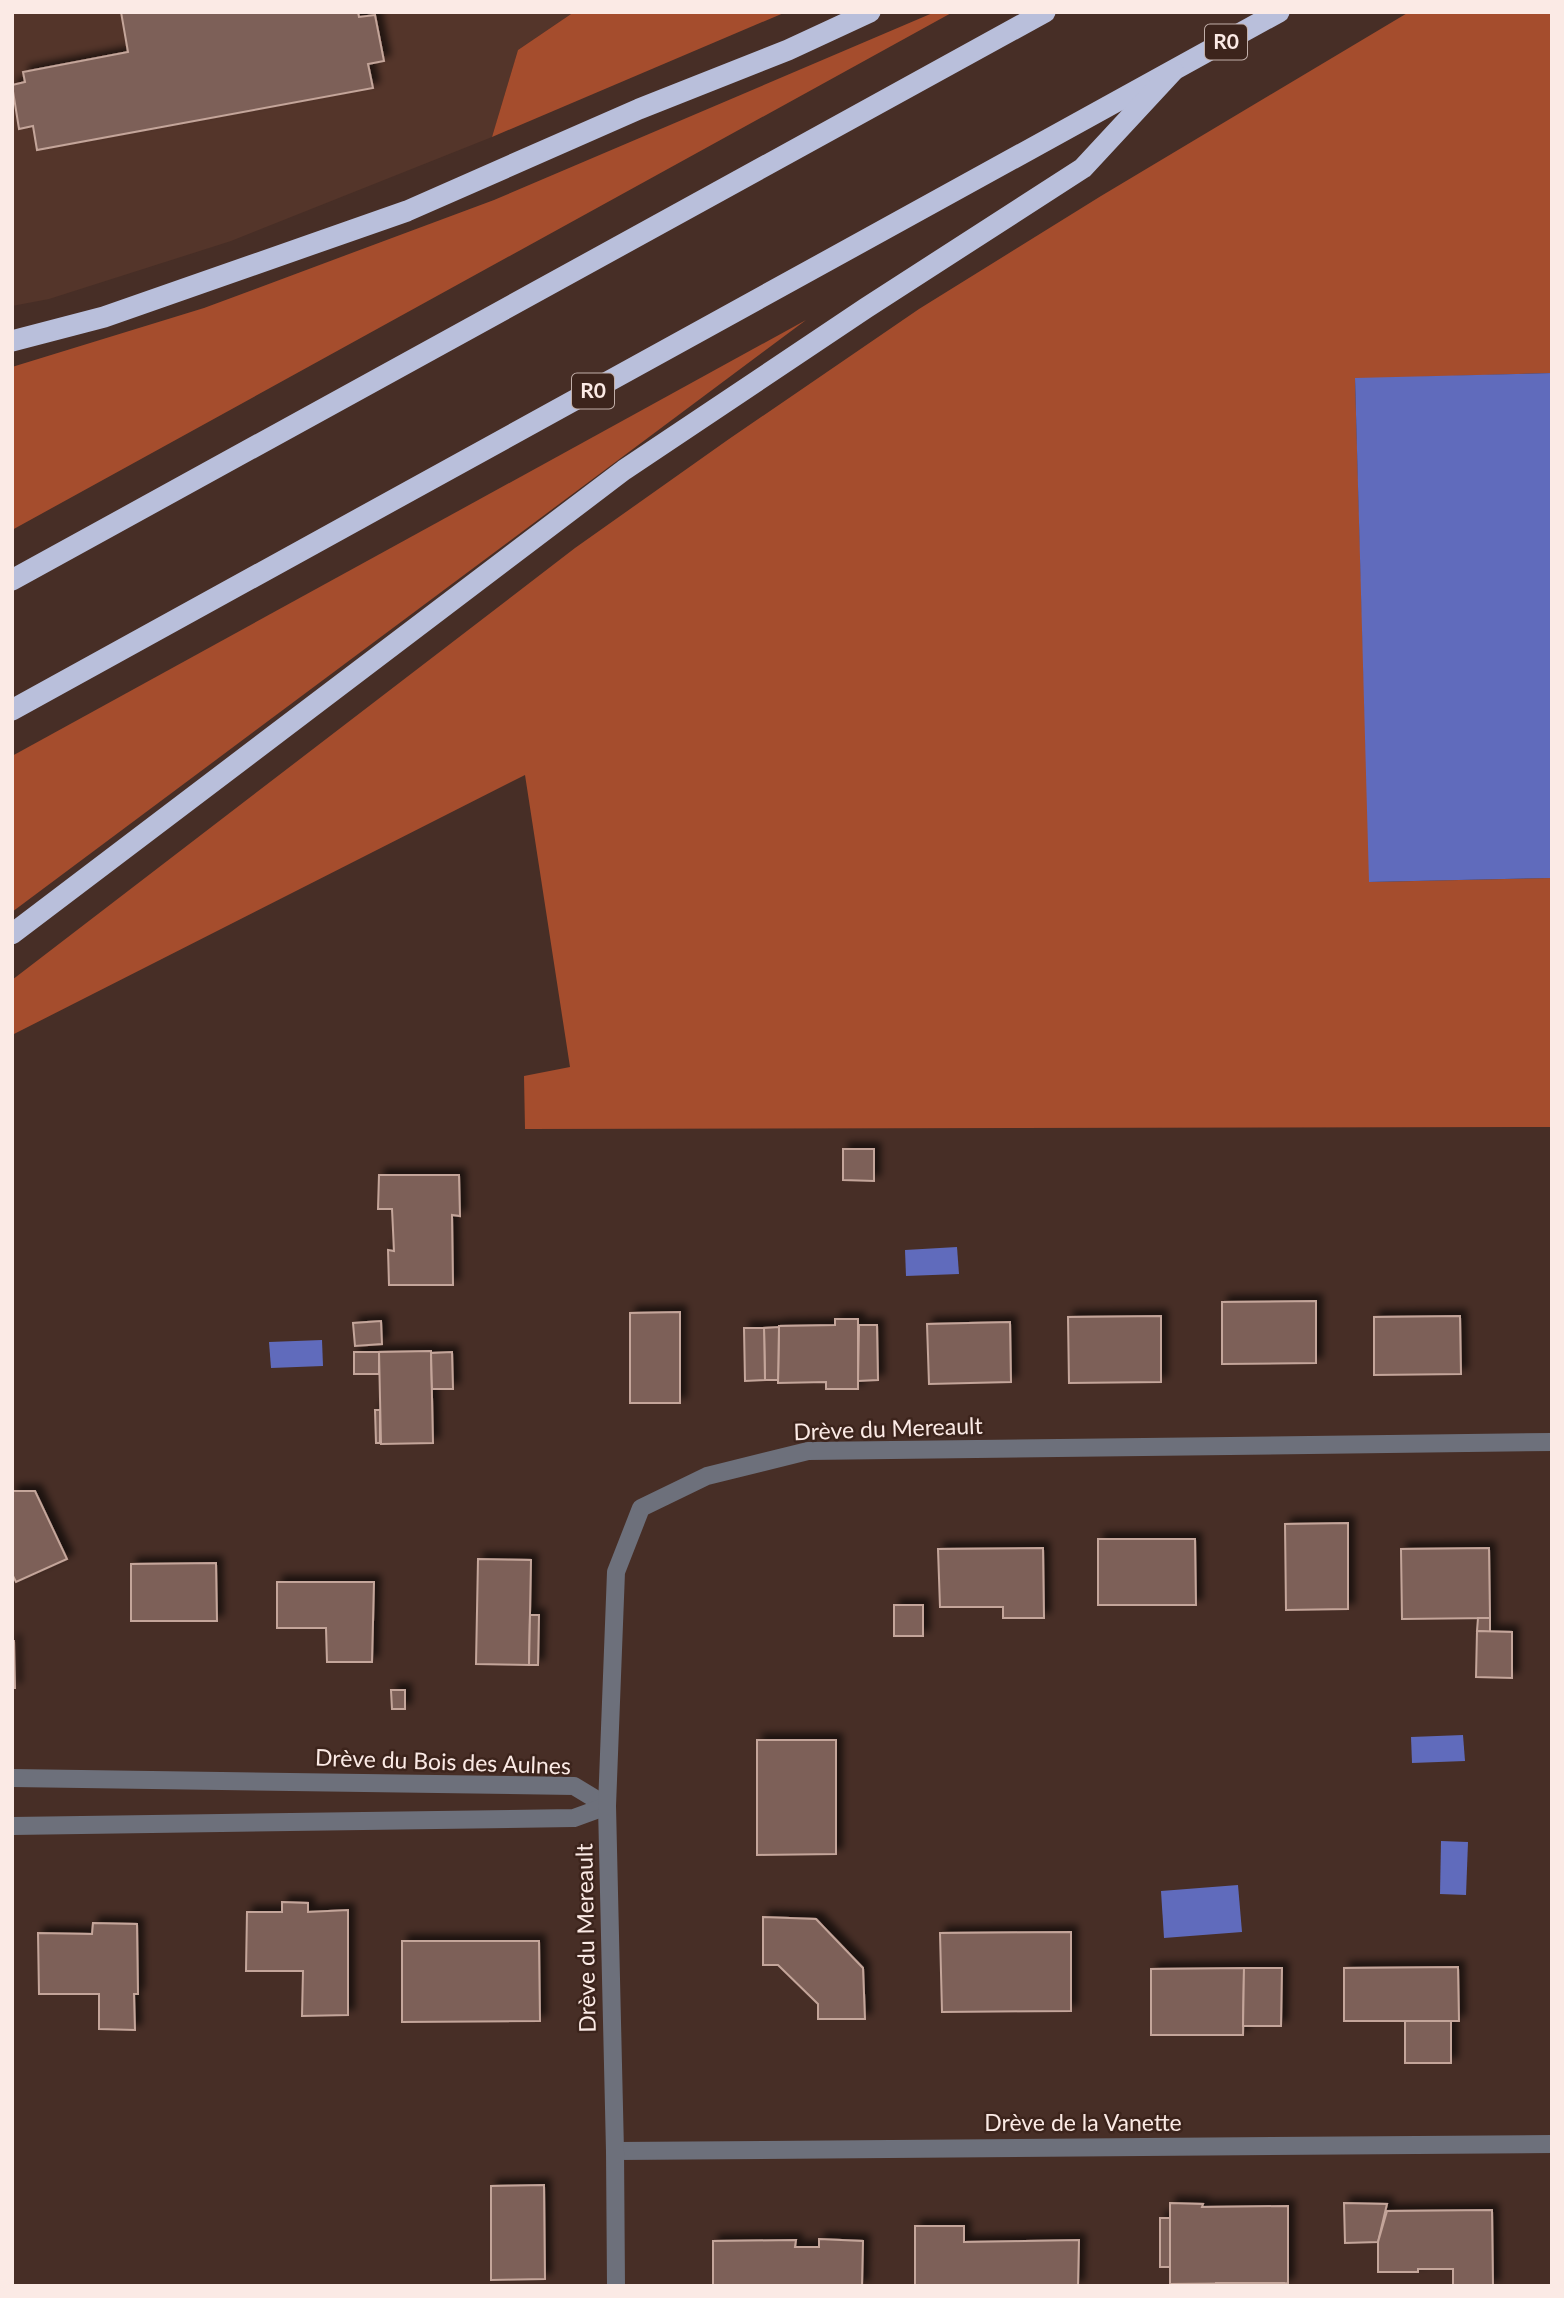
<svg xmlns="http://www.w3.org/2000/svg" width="1564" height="2298" viewBox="0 0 1564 2298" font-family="Lato,sans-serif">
  <defs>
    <filter id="shadow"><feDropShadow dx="6" dy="-6" stdDeviation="3.5" flood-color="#0009"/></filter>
  </defs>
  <rect width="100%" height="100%" fill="#472e26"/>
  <path fill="#54352a" d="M12 12H574L518 50 492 137 231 241 49 299 12 306Z"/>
  <g fill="#a54d2d">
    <path d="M574 12H786L492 137 518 50Z"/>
    <path d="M935 12H953L12 530V367L204 308 494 200Z"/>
    <path d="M1409 12H1552V373L1355 379 1370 882 1552 878V1127L525 1129 524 1076 570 1067 525 775 12 1035V980L575 548 729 439 919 309 1101 196Z"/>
    <path d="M806 320 12 912V756Z"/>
  </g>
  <g fill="#606bbc">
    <path d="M1552 373V878L1369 882 1355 378Z"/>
    <path d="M957 1247 959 1274 906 1276 905 1250Z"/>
    <path d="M322 1340 323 1366 271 1368 269 1342Z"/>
    <path d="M1463 1735 1465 1761 1412 1763 1411 1737Z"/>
    <path d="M1441 1841 1468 1842 1466 1895 1440 1894Z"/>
    <path d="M1238 1885 1242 1932 1164 1938 1161 1891Z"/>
  </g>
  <g fill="#7d6158" stroke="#c4a59a" stroke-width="2" filter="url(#shadow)">
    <path d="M121 12H358L359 17 375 15 384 61 368 64 373 88 37 150 33 126 19 129 12 85 25 82 23 72 128 52Z"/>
    <path d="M843 1149H874V1181L843 1180Z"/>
    <path d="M379 1175H459L460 1216 452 1215 453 1285H389L388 1250 394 1251 392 1209H378Z"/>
    <path d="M1316 1301V1363L1222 1364V1302Z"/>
    <path d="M680 1312V1403H630V1313Z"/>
    <path d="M1161 1316V1382L1069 1383 1068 1317Z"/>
    <path d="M1460 1316 1461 1374 1374 1375V1317Z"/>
    <path d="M835 1319H858V1389H826V1382L778 1383 779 1326 835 1325Z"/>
    <path d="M381 1321 382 1344 355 1346 353 1323Z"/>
    <path d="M1010 1322 1011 1382 929 1384 927 1324Z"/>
    <path d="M859 1325H877L878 1380 858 1381Z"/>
    <path d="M779 1327 778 1380H765L764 1328Z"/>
    <path d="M744 1328H764L765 1380 745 1381Z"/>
    <path d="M431 1351 433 1443 381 1444 379 1352Z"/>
    <rect x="354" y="1352" width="25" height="22"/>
    <path d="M452 1352 453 1389H432L431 1353Z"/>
    <path d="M375 1410H380V1443H376Z"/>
    <path d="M12 1491H35L67 1559 16 1582 12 1574Z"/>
    <path d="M1348 1523V1609L1286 1610 1285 1524Z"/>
    <path d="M1098 1539H1195L1196 1605H1098Z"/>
    <path d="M1043 1548 1044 1618H1003V1607H940L938 1549Z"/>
    <path d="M1489 1548 1490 1618 1402 1619 1401 1549Z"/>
    <path d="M478 1559 531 1560 529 1665 476 1664Z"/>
    <path d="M216 1563 217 1621H131V1564Z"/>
    <path d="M277 1582H374L372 1662H327L326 1628H277Z"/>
    <rect x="894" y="1605" width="29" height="31"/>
    <path d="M530 1615H539L538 1665H529Z"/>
    <path d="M1478 1618H1490V1632L1477 1631Z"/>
    <path d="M1477 1631 1512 1632V1678L1476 1677Z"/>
    <path d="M12 1641H14L15 1688H12Z"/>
    <path d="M391 1690H405V1709H392Z"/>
    <path d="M757 1740H836V1854L757 1855Z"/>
    <path d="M282 1902 308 1903V1912L348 1910V2015L302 2016 303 1971H246L247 1912H282Z"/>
    <path d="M763 1917 816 1919 863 1968 865 2019H818V2004L778 1965H763Z"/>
    <path d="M93 1923 137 1924 138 1994H134L135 2030 99 2029V1994H39L38 1933 92 1934Z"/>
    <path d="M1071 1932V2011L942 2012 940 1933Z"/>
    <path d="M402 1941H539L540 2021 402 2022Z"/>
    <path d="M1458 1967 1459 2021H1344V1968Z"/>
    <path d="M1244 1968 1243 2035H1151V1969Z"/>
    <path d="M1244 1968H1282L1281 2026H1243Z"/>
    <rect x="1405" y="2021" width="46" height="42"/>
    <path d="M544 2185 545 2279 491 2280V2186Z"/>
    <path d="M1170 2203 1203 2204 1202 2207 1288 2206V2283L1170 2284Z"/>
    <path d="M1344 2203 1387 2204 1378 2242 1345 2243Z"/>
    <path d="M1492 2210 1493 2286H1453V2269H1418V2272H1378V2242L1387 2211Z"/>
    <rect x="1160" y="2218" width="10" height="49"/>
    <path d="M915 2226H964V2242L1079 2240 1078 2286H915Z"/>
    <path d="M819 2239 863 2241 862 2286H713V2241L796 2240 795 2247H819Z"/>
    <rect x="1216" y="2283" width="31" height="3"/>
    <rect x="1247" y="2283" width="37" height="3"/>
  </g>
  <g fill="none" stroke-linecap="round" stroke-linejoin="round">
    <g stroke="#6d707b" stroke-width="18">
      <path d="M12 1778 574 1786 607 1806"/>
      <path d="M12 1826 574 1818 607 1806"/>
      <path d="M615 2151 1552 2144"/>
      <path d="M616 2286 615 2151 607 1806 616 1572 641 1508 707 1476 808 1451 1552 1442"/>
    </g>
    <g stroke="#b9bfdb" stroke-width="21">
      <path d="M12 341 104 317 407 211 639 109 788 50 870 12"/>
      <path d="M12 580 1045 12"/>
      <path d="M12 710 1279 12"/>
      <path d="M12 934 624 470 866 308 1083 168 1173 71"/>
    </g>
  </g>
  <g text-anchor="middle" stroke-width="5" stroke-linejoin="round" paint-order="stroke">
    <g fill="#3c241c" stroke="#c2afa9" stroke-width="2">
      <rect x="1205" y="24.5" width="42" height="35" rx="5"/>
      <rect x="572" y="373.5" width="42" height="35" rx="5"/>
    </g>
    <g font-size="21" font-weight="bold" fill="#fbeae5">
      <text x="1226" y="49">R0</text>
      <text x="593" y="398">R0</text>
    </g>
    <g font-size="23" fill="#fbeae5" stroke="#3c241c">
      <text transform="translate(888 1429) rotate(-2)" y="8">Drève du Mereault</text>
      <text transform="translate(443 1762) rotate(2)" y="8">Drève du Bois des Aulnes</text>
      <text transform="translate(586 1938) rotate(-91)" y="8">Drève du Mereault</text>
      <text x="1083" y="2131">Drève de la Vanette</text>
    </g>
  </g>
  <rect width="1564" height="2298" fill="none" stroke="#fbeae5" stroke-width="28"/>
</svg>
